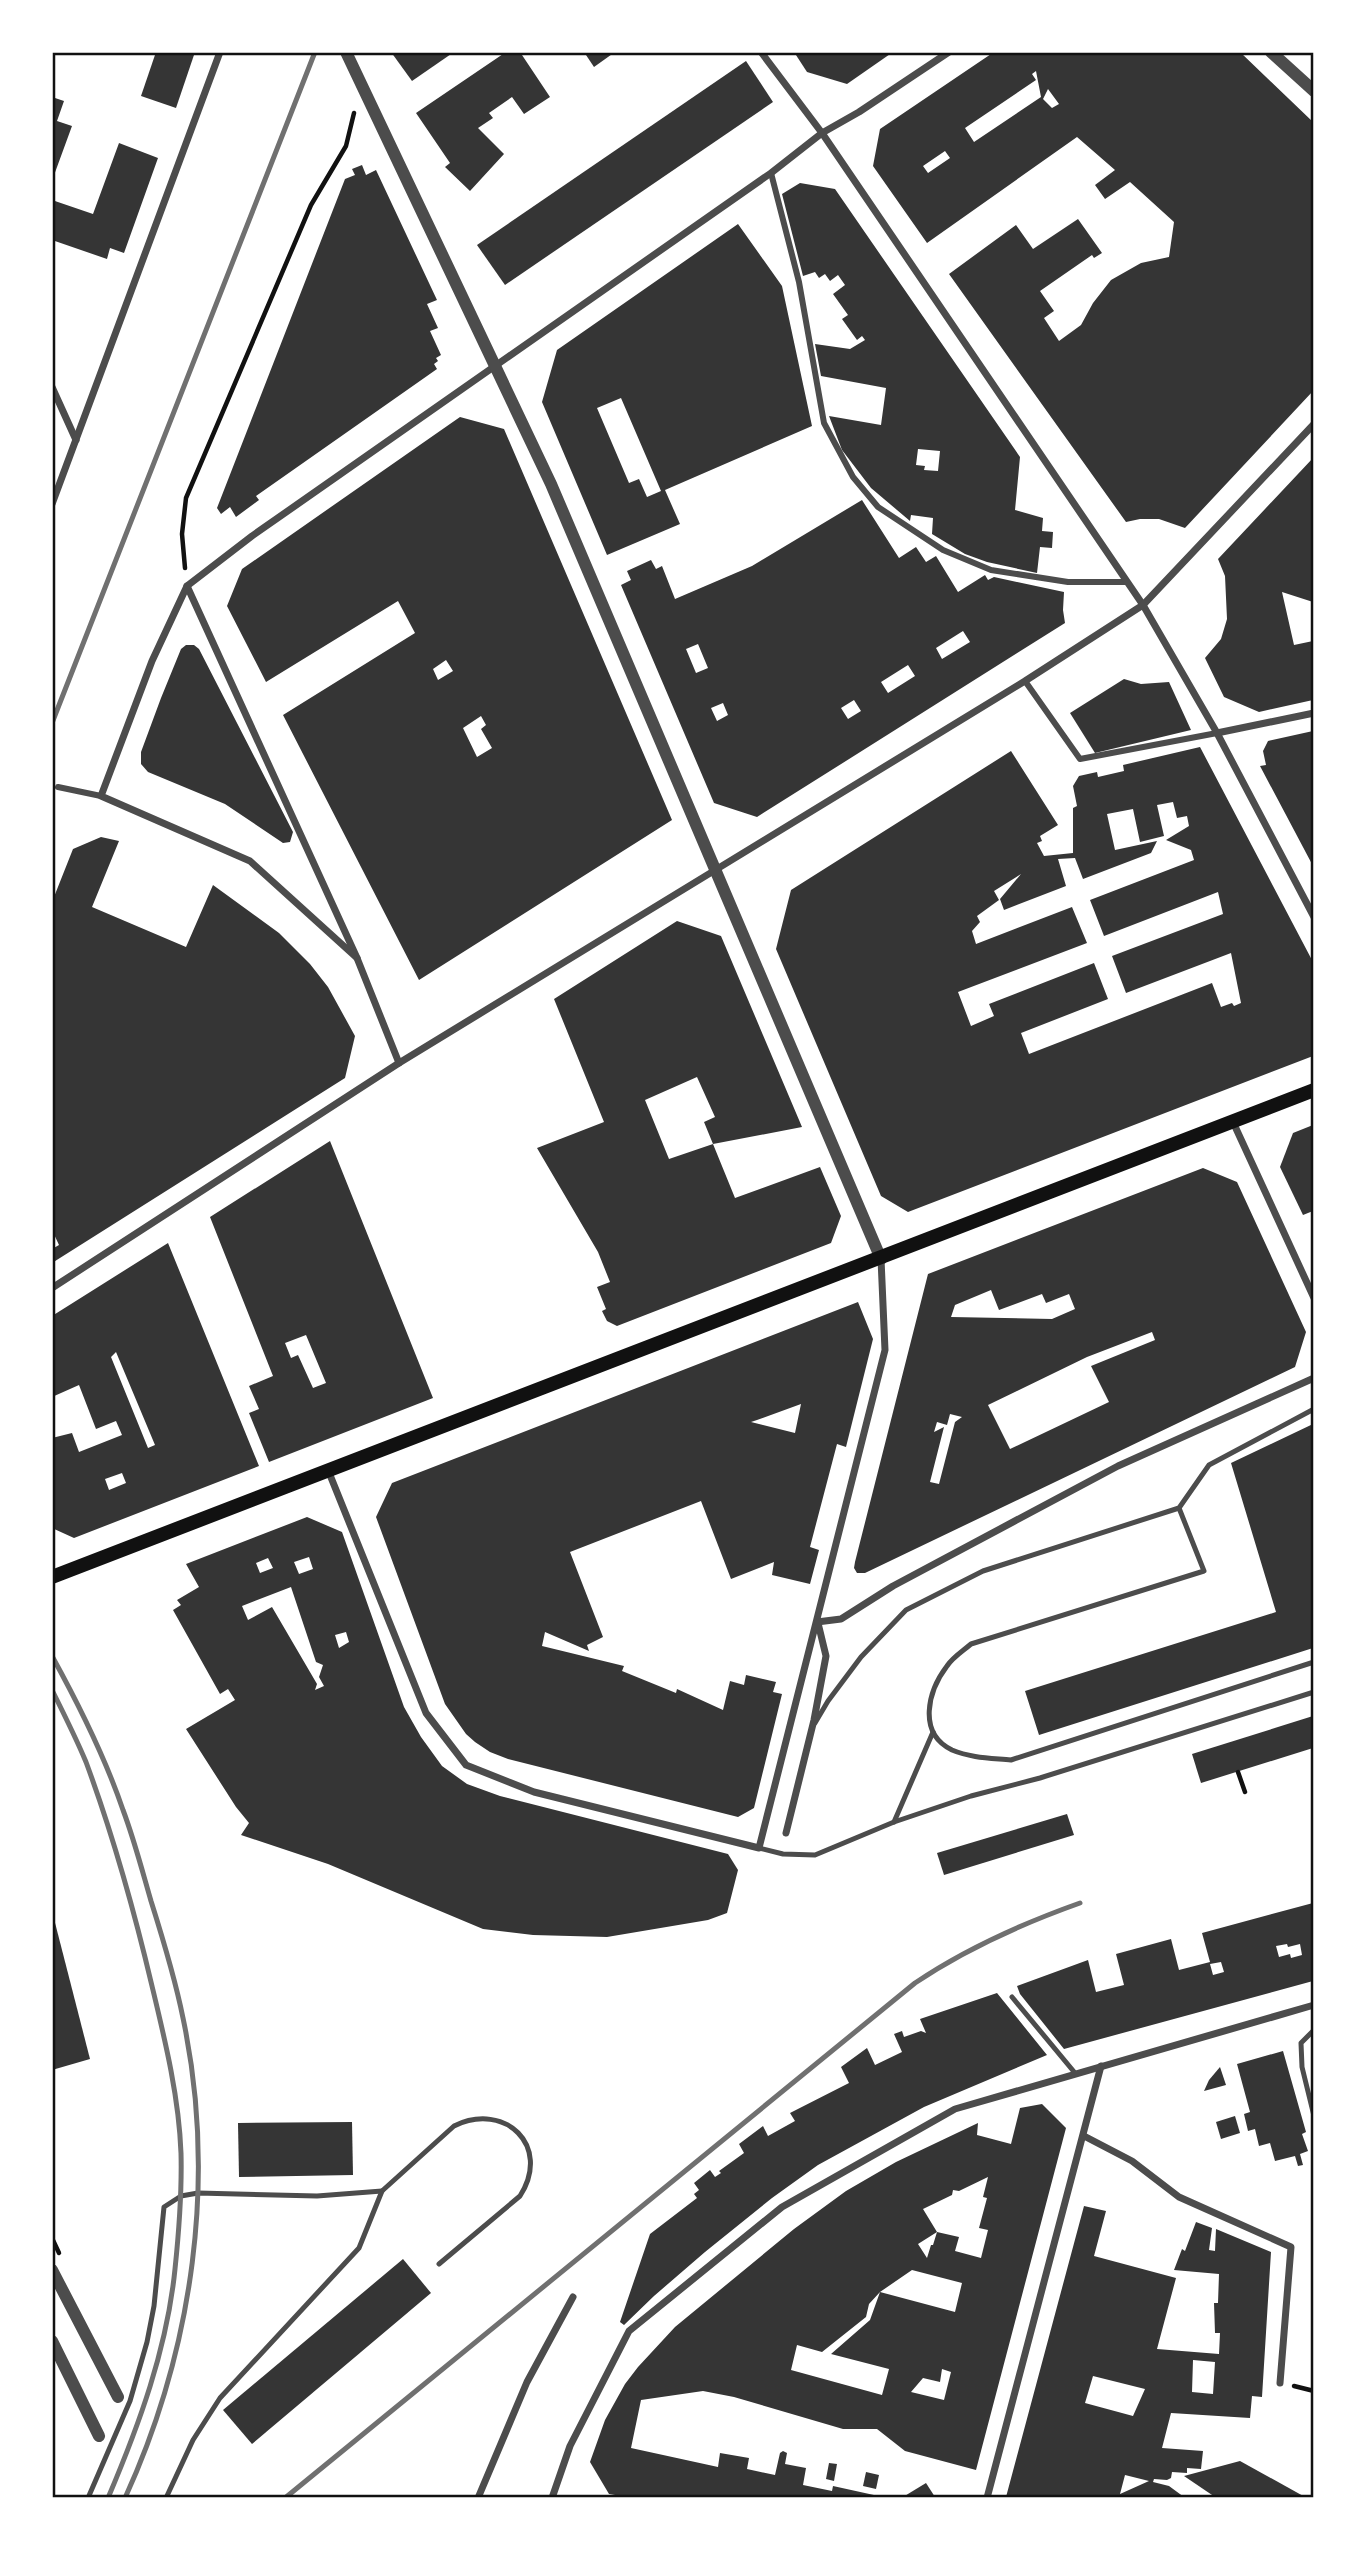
<svg xmlns="http://www.w3.org/2000/svg" width="1366" height="2550" viewBox="0 0 1366 2550" font-family="Jost,sans-serif">
  <rect width="100%" height="100%" fill="#fff"/>
  <g fill="#353535" fill-rule="evenodd">
    <path d="M156 52H195L176 108 141 96Z"/>
    <path d="M391 52H454L412 81Z"/>
    <path d="M506 52H520L550 97 524 114 512 97 489 113 493 118 478 128 504 154 470 191 445 167 450 163 416 113Z"/>
    <path d="M584 52H615L594 67Z"/>
    <path d="M794 52H893L847 84 807 72Z"/>
    <path d="M994 52H1240L1313 122V391L1185 528 1159 519H1140L1126 522 949 274 1016 225 1033 249 1078 219 1102 253 1094 258 1092 255 1040 291 1054 311 1044 318 1059 341 1081 325 1093 303 1111 280 1141 263 1169 257 1174 222 1130 182 1105 199 1095 185 1115 170 1077 137 927 243 873 166 880 129ZM1036 71 1041 97 974 142 965 128 1036 80 1032 74ZM1048 89 1059 104 1052 108 1043 99ZM945 151 950 158 928 173 923 166Z"/>
    <path d="M746 61 773 102 505 285 477 245Z"/>
    <path d="M52 97 64 101 57 121 72 126 53 178Z"/>
    <path d="M119 143 158 158 124 253 110 248 107 259 52 240V200L93 214Z"/>
    <path d="M362 165 366 175 376 170 437 300 427 304 438 328 430 331 441 355 436 358 438 361 434 364 437 369 256 496 259 500 236 517 230 507 221 514 217 508 345 179 355 175 352 169Z"/>
    <path d="M800 183 835 189 1020 457 1015 510 1043 518 1042 531 1053 532 1052 548 1040 547 1037 573 987 562 965 554 932 534 933 518 911 515 910 521 871 488 842 450 829 416 881 425 886 388 821 376 815 344 850 349 865 340 862 336 857 340 842 319 848 315 833 294 845 285 838 275 830 281 825 274 819 278 815 272 803 276 782 194ZM918 449 940 451 938 471 924 470 925 466 916 465Z"/>
    <path d="M738 224 782 286 812 426 665 490 680 524 607 555 542 402 557 350ZM621 398 661 491 647 497 639 479 629 483 597 408Z"/>
    <path d="M460 417 504 429 672 820 419 980 283 715 415 633 398 601 266 682 227 606 242 569ZM446 660 453 671 438 680 433 669ZM481 716 486 725 481 729 492 748 477 757 463 728Z"/>
    <path d="M1313 458V602L1282 592 1294 645 1313 641V700L1259 712 1224 697 1205 658 1221 639 1227 619 1225 576 1218 559Z"/>
    <path d="M862 500 899 558 916 547 926 562 936 556 958 592 985 575 988 580 994 577 1064 592 1063 610 1065 623 757 817 714 803 621 585 631 580 627 571 651 560 656 569 662 566 675 599 752 566ZM963 631 970 642 942 659 936 648ZM698 644 708 668 696 673 686 649ZM908 665 915 676 888 693 881 682ZM854 700 861 711 848 719 841 708ZM723 703 728 715 717 721 711 708Z"/>
    <path d="M186 645H194L199 649 293 832 290 842 283 843 225 804 148 772 141 764V752L161 698 181 649Z"/>
    <path d="M1124 679 1141 684 1169 682 1191 730 1095 753 1070 713Z"/>
    <path d="M1313 731V866L1260 766 1266 765 1263 751 1268 741Z"/>
    <path d="M1200 747 1313 962V1056L908 1212 881 1196 776 949 791 890 1011 751 1058 825 1040 836 1042 841 1037 843 1044 856 1073 853V808L1077 806 1073 786 1079 776 1097 772 1098 777 1124 771 1123 765ZM1173 802 1177 818 1187 816 1189 826 1166 840 1191 850 1194 860 1090 900 1104 936 1218 892 1223 914 1112 956 1126 993 1231 953 1241 1003 1234 1006 1232 1003 1221 1007 1212 983 1029 1054 1021 1033 1108 999 1094 963 989 1004 994 1016 971 1026 958 992 1087 943 1072 907 976 944 972 931 980 922 977 916 999 900 994 891 1021 874 1000 899 1004 910 1066 886 1058 859 1075 858 1083 879 1151 853 1157 841 1115 850 1107 814 1133 809 1140 842 1164 836 1157 805Z"/>
    <path d="M101 837 119 841 92 907 186 947 213 885 279 933 310 964 328 987 355 1036 345 1078 52 1263V1249L59 1245 52 1230V902L73 849Z"/>
    <path d="M677 921 721 936 802 1127 713 1144 704 1122 715 1117 697 1077 645 1100 669 1159 713 1144 735 1198 820 1167 841 1216 831 1243 617 1326 607 1321 602 1311 606 1309 597 1287 610 1282 598 1252 537 1148 604 1122 554 999Z"/>
    <path d="M1313 1125V1211L1303 1215 1280 1167 1293 1133Z"/>
    <path d="M330 1141 433 1398 269 1462 249 1413 259 1409 249 1386 273 1376 210 1217ZM306 1335 326 1383 313 1388 298 1355 291 1358 285 1343Z"/>
    <path d="M1203 1168 1237 1182 1306 1332 1295 1367 865 1573H857L854 1568 855 1562 928 1274ZM991 1290 999 1310 1042 1294 1046 1303 1069 1294 1075 1309 1052 1319 951 1317 955 1305ZM1152 1332 1155 1340 1091 1366 1109 1402 1010 1449 988 1405 1087 1357ZM950 1414 962 1417 955 1422 939 1484 930 1482 944 1427 934 1432 937 1422 947 1425Z"/>
    <path d="M168 1243 259 1466 74 1538 52 1528V1438L72 1433 79 1452 122 1435 116 1421 96 1429 79 1385 52 1397V1316ZM116 1352 155 1445 148 1448 111 1357ZM122 1473 126 1483 109 1490 105 1479Z"/>
    <path d="M858 1302 873 1339 846 1447 837 1444 810 1547 819 1550 810 1584 772 1575 774 1562 731 1579 701 1501 570 1552 603 1637 587 1645 589 1651 545 1632 542 1646 624 1666 622 1671 676 1693 677 1689 723 1710 730 1681 744 1685 746 1675 776 1682 773 1692 782 1694 754 1808 738 1817 508 1759 490 1752 475 1742 466 1734 445 1704 376 1517 392 1483ZM801 1404 795 1433 751 1422 757 1420Z"/>
    <path d="M1313 1424V1648L1039 1735 1025 1691 1276 1612 1231 1463Z"/>
    <path d="M307 1517 342 1532 404 1707 421 1737 442 1766 467 1784 500 1796 728 1854 738 1870 727 1913 708 1920 607 1937 533 1935 483 1929 328 1864 241 1835 249 1823 236 1807 186 1729 235 1700 228 1689 220 1694 173 1610 181 1605 177 1600 199 1587 186 1564ZM309 1557 313 1569 299 1574 294 1562ZM268 1558 273 1568 260 1573 256 1563ZM291 1587 316 1662 323 1665 319 1677 324 1686 315 1690 317 1684 272 1607 248 1620 242 1606ZM346 1632 349 1642 339 1648 335 1635Z"/>
    <path d="M1313 1716V1748L1201 1783 1192 1754Z"/>
    <path d="M1067 1814 1074 1835 944 1875 937 1853Z"/>
    <path d="M1313 1903V1981L1064 2049 1020 1994 1017 1986 1088 1960 1096 1992 1124 1985 1116 1954 1171 1939 1179 1970 1210 1962 1202 1933ZM1287 1944 1288 1947 1300 1944 1302 1955 1291 1958 1290 1954 1279 1957 1276 1946ZM1221 1962 1224 1972 1213 1975 1210 1964Z"/>
    <path d="M52 1911 90 2059 52 2070Z"/>
    <path d="M997 1993 1047 2055 924 2107 818 2165 772 2198 705 2252 654 2296 624 2325 620 2322 650 2234 697 2198 694 2194 699 2190 694 2183 710 2170 715 2177 721 2173 719 2171 744 2153 739 2144 763 2126 768 2136 795 2121 790 2113 849 2083 841 2067 867 2048 875 2065 902 2052 894 2034 902 2031 904 2037 921 2031 926 2033 920 2019Z"/>
    <path d="M1283 2051 1306 2132 1302 2134 1308 2151 1300 2154 1303 2165 1298 2166 1295 2156 1275 2161 1270 2143 1259 2146 1255 2129 1248 2131 1244 2114 1250 2112 1237 2064Z"/>
    <path d="M1220 2067 1226 2085 1204 2091 1209 2080Z"/>
    <path d="M1042 2104 1066 2128 976 2470 905 2451 877 2429H843L734 2397 703 2391 641 2400 631 2448 718 2467 720 2453 749 2458 747 2469 775 2475 780 2453 783 2451 787 2453 785 2464 806 2468 803 2485 832 2491 833 2486 883 2497H627L609 2494 590 2462 605 2420 625 2384 638 2367 675 2327 794 2229 846 2191 896 2162 978 2123 977 2135 1011 2144 1020 2108ZM988 2177 983 2197 987 2198 979 2228 988 2230 981 2258 955 2251 959 2237 937 2232 923 2209 952 2195 953 2190 959 2191ZM937 2232 933 2245H931L927 2258 918 2244ZM912 2270 962 2283 955 2312 880 2292 870 2320 831 2354 889 2369 882 2395 791 2370 797 2345 822 2352 866 2317 869 2304 880 2292ZM942 2369 951 2372 944 2400 911 2392 923 2378 940 2382Z"/>
    <path d="M1235 2116 1240 2133 1221 2139 1216 2122Z"/>
    <path d="M352 2122 353 2175 239 2177 238 2123Z"/>
    <path d="M1084 2206 1106 2211 1094 2256 1176 2278 1157 2349 1219 2354 1220 2333H1215L1214 2303H1218L1219 2274 1174 2270 1182 2249 1185 2251 1196 2222 1212 2228 1209 2250 1215 2251 1216 2229 1271 2252 1262 2397 1252 2396 1250 2418 1171 2413 1162 2448 1203 2451 1201 2469 1187 2468V2473L1172 2472 1171 2478 1167 2480 1154 2479 1153 2482 1169 2486 1184 2497H1006ZM1193 2360 1215 2362 1213 2394 1192 2392ZM1093 2376 1145 2389 1133 2416 1085 2403ZM1125 2475 1149 2481 1120 2494Z"/>
    <path d="M403 2259 431 2293 252 2444 223 2410Z"/>
    <path d="M1240 2461 1305 2497H1215L1184 2476Z"/>
    <path d="M829 2463 837 2464 834 2481 826 2479Z"/>
    <path d="M866 2472 879 2475 876 2489 863 2486Z"/>
    <path d="M926 2483 935 2497H903Z"/>
  </g>
  <g fill="none" stroke-linecap="round" stroke-linejoin="round">
    <g stroke="#111" stroke-width="4.5">
      <path d="M185 568 182 534 186 498 311 205 346 146 354 113"/>
      <path d="M1238 1772 1245 1792"/>
      <path d="M52 2238 59 2253"/>
      <path d="M1294 2386 1314 2391"/>
    </g>
    <g stroke="#4c4c4c" stroke-width="5">
      <path d="M1179 1508 1204 1571 971 1644C963 1651 953 1657 947 1666 928 1691 917 1733 952 1750 971 1758 991 1758 1011 1760L1314 1662"/>
      <path d="M815 1723 828 1701 861 1657 906 1610 983 1571 1179 1508 1209 1465 1314 1409"/>
      <path d="M894 1822 933 1732"/>
      <path d="M759 1848 783 1854 815 1855 894 1822 971 1796 1040 1778 1314 1692"/>
      <path d="M1012 1997 1075 2073"/>
      <path d="M1314 2030 1301 2043 1302 2067 1314 2116"/>
      <path d="M88 2498 130 2401 147 2342 154 2306 164 2207 181 2196 198 2193 317 2196 382 2191"/>
      <path d="M166 2498 193 2440 220 2398 359 2248 382 2191 454 2126C505 2101 552 2146 520 2196L439 2264"/>
    </g>
    <g stroke="#4c4c4c" stroke-width="6">
      <path d="M771 173 799 282 824 423 853 477 878 507 943 550 991 570 1068 582H1126"/>
      <path d="M1025 681 1080 759 1217 733"/>
      <path d="M58 787 101 796"/>
    </g>
    <g stroke="#4c4c4c" stroke-width="7">
      <path d="M761 52 822 133 1143 605 1217 733 1314 917"/>
      <path d="M52 387 76 440"/>
      <path d="M52 504 220 52"/>
      <path d="M187 586 357 958 399 1063"/>
      <path d="M1217 733 1314 713"/>
      <path d="M357 958 250 861 101 796 152 661 187 586 252 536 771 173 822 133 859 112 949 52"/>
      <path d="M1233 1122 1314 1298"/>
      <path d="M52 1288 399 1063 1025 681 1143 605 1314 424"/>
      <path d="M328 1470 426 1713 466 1765 534 1792 759 1848 885 1350 881 1259"/>
      <path d="M817 1622 841 1619 893 1586 1118 1466 1314 1378"/>
      <path d="M786 1833 814 1720 826 1656 818 1623"/>
      <path d="M1084 2136 1132 2161 1179 2197 1291 2247 1280 2383"/>
      <path d="M478 2498 527 2382 573 2297"/>
      <path d="M552 2498 570 2446 629 2331 782 2207 955 2109 1314 2005"/>
      <path d="M987 2498 1101 2066"/>
    </g>
    <g stroke="#4c4c4c" stroke-width="12">
      <path d="M346 52 551 484 881 1259"/>
      <path d="M1271 52 1314 91"/>
      <path d="M52 2270 118 2397"/>
      <path d="M52 2341 99 2436"/>
    </g>
    <path stroke="#111" stroke-width="14" d="M52 1577C472 1414 894 1255 1314 1090"/>
    <g stroke="#707070" stroke-width="5">
      <path d="M52 723 315 52"/>
      <path d="M52 1656C79 1705 105 1757 123 1810 134 1839 142 1870 151 1901 163 1939 175 1978 183 2018 217 2179 193 2349 125 2498"/>
      <path d="M52 1690C64 1714 76 1738 86 1762 113 1835 134 1910 152 1986 165 2040 179 2097 181 2153 182 2192 179 2231 175 2269 167 2349 139 2425 108 2498"/>
      <path d="M285 2498 915 1983C967 1948 1021 1924 1080 1903"/>
    </g>
  </g>
  <rect width="1366" height="2550" fill="none" stroke="#ffffff" stroke-width="108"/>
  <rect x="54" y="54" width="1258" height="2442" fill="none" stroke="#111" stroke-width="2.5"/>
</svg>
